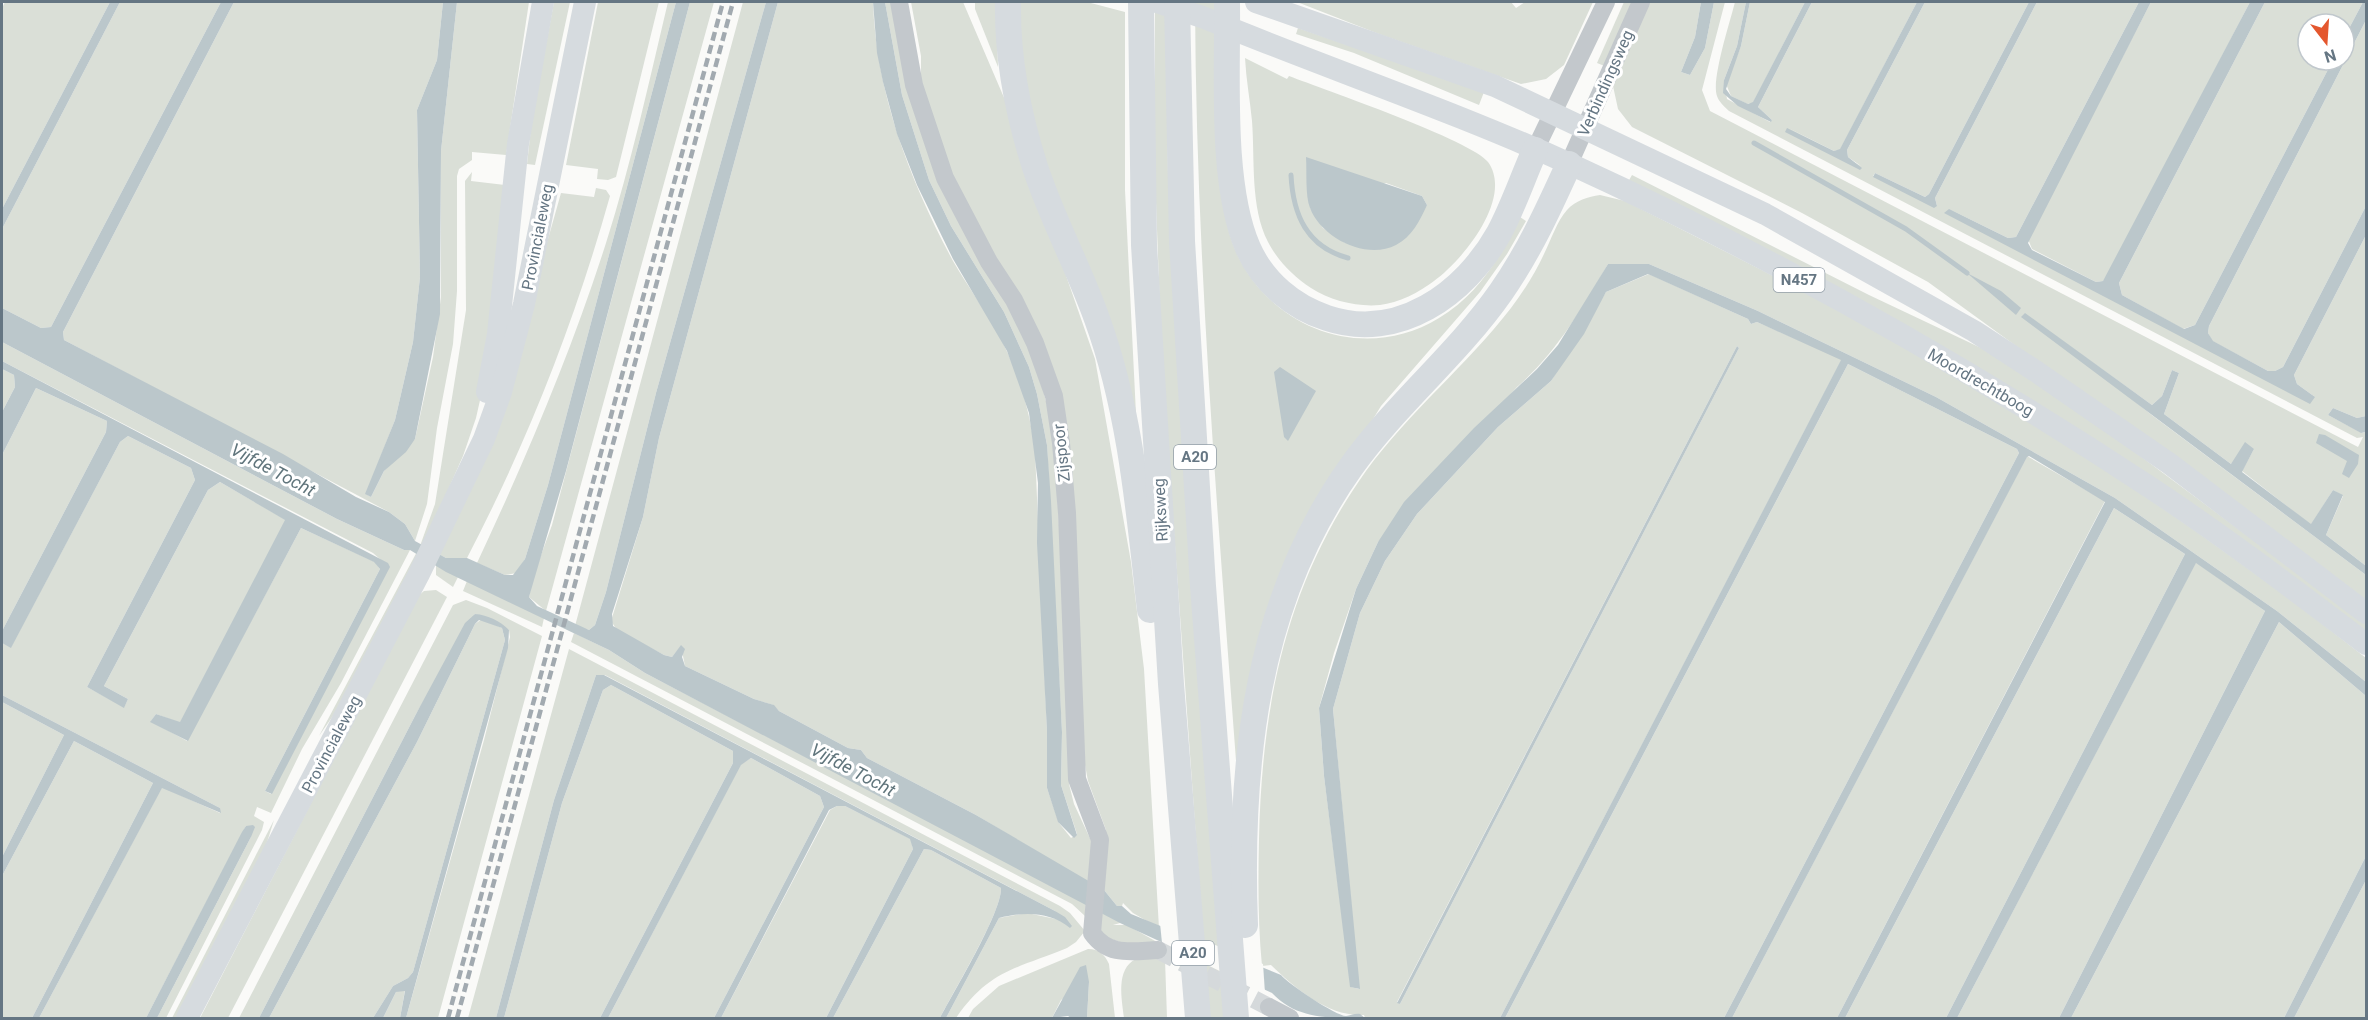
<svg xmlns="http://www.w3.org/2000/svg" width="2368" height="1020" viewBox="0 0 2368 1020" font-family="Roboto,sans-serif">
  <rect width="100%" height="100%" fill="#fafaf8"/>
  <g fill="#dadfd7" fill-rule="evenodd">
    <path d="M5 2H110L2 209V8Z"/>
    <path d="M120 2H221L51 327 41 328 2 308V229Z"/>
    <path d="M234 2H443L437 60 417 110 420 277 413 342 395 420 366 494 371 497 384 471 415 439 433 357 441 297V151L457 2H529L506 155 472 152V160L459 169 457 176V291L453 344 437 428 427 504 415 541 405 524 389 512 64 340 63 332Z"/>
    <path d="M554 2H570L535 165 527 164 532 119Z"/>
    <path d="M598 2H659L616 177 608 180 597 179 598 169 566 165Z"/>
    <path d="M668 2H676L548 485 525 559 517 573 505 575 477 563C526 458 571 353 606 243 631 164 649 82 668 2Z"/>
    <path d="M690 2H714L546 611 529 597 533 577 552 525Z"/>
    <path d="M743 2H766L656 393 606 592 595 625 589 630 575 626Z"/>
    <path d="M778 2H873C876 93 910 181 953 261 967 285 983 307 996 330 1017 367 1030 410 1035 451L1047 731V788L1059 823 1071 838 1077 834 1061 785 1062 732 1047 445 1037 394 1029 367 1004 312 951 226 929 180 902 95 885 2H893L906 77 1038 369 1054 434 1070 728 1069 784 1074 804 1094 847 1089 883 976 815 867 758 861 750 848 748 779 711 773 705 754 699 685 666 681 646 672 657 664 655 617 630 611 621 643 517 659 438Z"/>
    <path d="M911 2H963L1005 100 1095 359 1131 562 1144 669 1159 928 1133 913 1123 903 1122 906H1117L1104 890 1106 830 1088 781 1085 765 1068 435 947 170 921 88V56Z"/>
    <path d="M975 2H996L998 67 975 9Z"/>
    <path d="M1015 2H1087L1125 12V190L1138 455 1030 120Z"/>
    <path d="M1155 2H1166L1168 175 1225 1018H1209L1162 365 1155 175Z"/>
    <path d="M1195 2H1216C1217 42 1218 83 1219 124 1219 158 1219 194 1228 228 1251 320 1356 369 1439 318 1478 295 1501 256 1520 217L1526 221 1507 254 1480 292 1381 406 1339 475 1237 774C1218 517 1196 259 1195 2Z"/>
    <path d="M1297 2H1511L1516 8 1525 2H1593L1564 65 1546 79 1521 84 1379 34Z"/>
    <path d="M1624 2H1636L1607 67 1597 63Z"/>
    <path d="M1648 2H1701L1695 37 1681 72 1690 75 1705 48 1714 2H1725L1702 90 1710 111 2358 447 2363 437 2357 438 1729 111C1724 106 1719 102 1717 96 1711 80 1730 22 1735 2H1746L1737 46 1724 80 1727 99 1770 122 1772 120 1758 107 1812 2H1917L1840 150 1834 151 1788 128 1861 166 1848 157 1847 150 1925 2H2029L1929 194 1925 197 1875 173 1873 176 1937 206 1935 198 2037 2H2139L2016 237 2008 238 1949 209 2315 397 2297 384 2294 375 2366 235V416L2357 418 2333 408 2328 415 2362 433 2366 432V566L2326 535 2343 496 2333 490 2311 525 2242 471 2254 449 2231 464 2164 414 2179 373 2172 370 2162 396 2152 405 2025 314 2153 416 2366 575V600L1928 282 1802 213 1632 127 1618 109 1613 86Z"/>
    <path d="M1750 2H1805L1753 103 1747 104 1731 96 1726 84 1741 46Z"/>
    <path d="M2151 2H2250L2109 274 2103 281 2096 282 2032 249 2028 239Z"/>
    <path d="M2265 2H2363L2344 38V24H2308V60H2333L2195 325 2183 329 2122 295 2119 283Z"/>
    <path d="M2366 20V206L2283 367 2275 371H2268L2212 341 2208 333 2209 326Z"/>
    <path d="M1298 28 1484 92 1479 105 1354 53 1296 34Z"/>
    <path d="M1245 58 1287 79 1289 76C1323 89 1473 141 1488 162 1514 198 1462 261 1434 281 1420 292 1398 303 1380 305 1357 307 1331 301 1311 288 1293 276 1278 261 1268 242 1250 207 1255 160 1252 121 1250 100 1246 79 1245 58ZM1386 183 1422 196 1427 205 1345 243 1323 228 1310 208Z"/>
    <path d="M472 172 471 181 505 185 485 378 476 418 463 456 425 542 337 710 319 736 420 546 435 504 466 310 465 181Z"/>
    <path d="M1632 175 1869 295 1998 356 2077 409 2366 624V633L2277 564 1628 182Z"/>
    <path d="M596 188 606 190 610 196C575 321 527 443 467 558H446L440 555 530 303 561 193 594 197Z"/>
    <path d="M1600 195 1625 201C1705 241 1785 281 1863 324 2040 421 2209 534 2366 658V682L2277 611 2115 498 1936 397 1758 311 1649 264H1608C1582 309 1556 353 1517 387L1378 542 1356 589 1334 653 1319 708 1324 776 1351 987 1359 989 1333 709 1360 613 1385 561 1417 514 1498 427 1551 381 1606 292 1649 274 1748 319 1751 324 1757 322 1842 359 1500 1018H1365L1364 1015C1328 1017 1295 988 1271 965L1262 966C1258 925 1258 882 1259 839 1262 704 1286 583 1366 471 1409 412 1467 365 1511 308 1524 291 1535 273 1544 254 1551 240 1557 221 1567 210 1576 200 1588 197 1600 195ZM1737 346 1739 348 1400 1004 1397 1002Z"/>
    <path d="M2 342 337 519 404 550H410L341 683 302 749 271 813 257 807 254 816 264 822 262 830 166 1018H157L251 837 246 826 146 1018H39L162 787 220 813V808L2 695V643L11 647 120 442 128 436 191 468 195 480 87 687 124 707 128 699 104 686 208 490 220 482 286 520 180 723 156 714 151 721 187 741 301 528 375 562 380 569 265 791 271 794 389 567 373 553 2 361Z"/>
    <path d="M1848 364 2017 449 2019 453 1724 1018H1505Z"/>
    <path d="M2 369 14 375 15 387 2 412Z"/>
    <path d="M36 388 107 421 106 432 2 631V455Z"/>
    <path d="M2027 456 2105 501 1837 1018H1732Z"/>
    <path d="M2114 508 2185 554 1946 1018H1845Z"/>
    <path d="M2196 562 2265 611 2059 1018H1957Z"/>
    <path d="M436 564 458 577 453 587 436 575Z"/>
    <path d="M467 581 544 618 542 627 463 591Z"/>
    <path d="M436 590 447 597 228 1018H200L418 596 424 591Z"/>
    <path d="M466 600 487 608 542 636 438 1018H406L484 740 510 637 509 630 475 614 416 714 259 1018H239L453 605Z"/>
    <path d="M482 619 502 628 505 640 413 972 408 978 393 986 373 1018H269L417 742 475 624Z"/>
    <path d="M2279 622 2366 696V856L2284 1018H2071Z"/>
    <path d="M574 633 609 650 645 673 1086 903 1085 916 1072 904 571 642Z"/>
    <path d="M569 649 1060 906 1070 913 1085 931 1076 942 1067 948C1016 969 989 970 956 1018H946L999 918 1027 913 1061 920 1055 911 605 675H596L554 800 496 1018H468Z"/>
    <path d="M611 685 733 751V763L600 1018H504L562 803 603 690Z"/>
    <path d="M2 702 64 735 2 857Z"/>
    <path d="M74 741 153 783 32 1018H2V876Z"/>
    <path d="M751 758 820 796 824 807 714 1018H608L741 764Z"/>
    <path d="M837 806H845L911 839 913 849 826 1018H721L830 810Z"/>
    <path d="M274 820 264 852 178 1018H172Z"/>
    <path d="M924 849 931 850 1001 888C1002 912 953 992 940 1018H833Z"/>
    <path d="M2366 880V1018H2294Z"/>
    <path d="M1101 911 1119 920 1120 923 1113 925H1127L1157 942 1128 945 1103 936 1100 927Z"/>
    <path d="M1088 949C1099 949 1105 955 1109 964L1115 1018H1087L1089 982 1061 1000 1052 1018H968L973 1009 999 986Z"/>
    <path d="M1136 959H1165L1167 1018H1124C1122 1000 1115 969 1136 959Z"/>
    <path d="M400 990H405L400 1018H383L396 992Z"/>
  </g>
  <g fill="#bbc7cb">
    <path d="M110 2H120L2 229V209Z"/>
    <path d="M221 2H234L63 332 64 340 283 454 356 497 389 512 405 524 415 541 446 558H467L505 575H513L525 559 548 485 676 2H690L566 471 529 597 537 606 589 630 595 625 606 592 656 393 766 2H778L659 438 643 517 612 614 613 626 664 655 672 657 681 645 685 649 682 657 685 666 754 699 774 705 779 711 848 748 861 750 867 758 976 815 1104 890 1117 906H1122L1131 914 1281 975C1287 983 1336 1016 1346 1016 1350 1016 1355 1013 1360 1014L1365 1018C1331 1018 1297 1020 1272 993L1120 923 645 673 609 650 446 572 410 550H404L337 519 2 342V308L41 328 51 327Z"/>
    <path d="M443 2H457L441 151 440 314 415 439 406 452 384 471 371 497 365 494 395 420 413 342 420 277 417 110 437 60Z"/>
    <path d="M873 2H885L902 95 929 180 951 226 1004 312 1029 367 1037 394 1047 445 1051 501 1062 732 1061 785 1077 835 1074 838 1058 822 1047 788V731L1037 543 1038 483 1029 413 1007 351 953 259 917 185 897 134 883 82 877 53Z"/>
    <path d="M1701 2H1714L1705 48 1690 75 1681 72 1695 37Z"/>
    <path d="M1746 2H1750L1741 46 1726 89 1731 96 1748 104 1753 102 1805 2H1812L1758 107 1772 120 1771 122 1738 106 1723 93 1724 80 1737 46Z"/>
    <path d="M1917 2H1925L1847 150 1848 157 1862 168 1860 170 1785 132 1787 128 1834 151 1840 149Z"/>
    <path d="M2029 2H2037L1935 198 1937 206 1934 208 1873 177 1875 173 1925 197 1929 194Z"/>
    <path d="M2139 2H2151L2028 243 2032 250 2096 282 2103 281 2250 2H2265L2119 283 2122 295 2184 329 2195 325 2333 60H2344V38L2363 2H2366V20L2209 326 2208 333 2213 341 2268 371H2275L2283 367 2366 206V235L2294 375 2297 384 2315 397 2310 404 1944 213 1949 209 2008 238 2016 237Z"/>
    <path d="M1306 157 1422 196 1427 205C1420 220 1412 237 1396 245 1367 260 1322 239 1310 208 1305 195 1307 172 1306 157Z"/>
    <path d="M1608 264H1649L1758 311 1936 397 2115 498 2277 611 2366 682V696L2279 622 2071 1018H2059L2265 611 2196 563 1957 1018H1946L2185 554 2114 508 1845 1018H1837L2105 502 2029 456 2027 457 1732 1018H1724L2019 453 2017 449 1848 364 1505 1018H1500L1841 360 1757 322 1751 324 1748 319 1648 274 1606 292 1584 334 1551 381 1498 427 1417 514 1385 561 1360 613 1333 709 1360 989 1350 987 1324 776 1319 708 1356 589 1378 542 1404 502 1474 428 1537 369 1558 345Z"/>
    <path d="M1967 273 2001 291 2021 308 2016 315Z"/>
    <path d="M2025 313 2152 405 2162 396 2172 370 2179 373 2164 414 2231 464 2245 442 2254 449 2242 472 2311 524 2333 490 2343 495 2326 535 2366 566V575L2021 317Z"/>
    <path d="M1737 346 1739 348 1400 1004 1397 1003Z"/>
    <path d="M2 361 388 563 390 567 272 794 265 791 380 569 374 562 301 528 188 741 150 722 156 714 180 722 285 520 220 482 208 490 104 686 128 699 124 708 87 687 195 480 191 468 128 436 120 442 11 648 2 643V631L106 432 107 421 36 388 2 455V412L15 387 14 375 2 369Z"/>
    <path d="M1280 367 1316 391 1288 441 1284 437 1274 372Z"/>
    <path d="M2333 408 2357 418 2366 416V432L2361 433 2328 415Z"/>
    <path d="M2319 434 2325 435 2359 455 2358 464 2349 478 2342 474 2347 461 2316 443Z"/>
    <path d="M475 614C488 615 500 621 509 630L508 648 406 1018H400L405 991 396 992 383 1018H373L393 986 408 978 413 972 505 640 502 628 479 620 475 624 417 742 269 1018H259L416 714 465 623Z"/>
    <path d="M596 675H604L1055 911 1065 917 1072 926 1070 928C1050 911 1022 912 999 918L946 1018H940C953 993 1002 912 1001 888L931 850 924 849 833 1018H826L913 849 910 839 845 806H837L829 810 721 1018H714L824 807 820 796 751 758 741 765 608 1018H600L733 763V751L611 685 603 690 562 803 504 1018H496L554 800Z"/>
    <path d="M2 695 220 808 221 813 162 788 39 1018H32L153 783 74 741 2 876V857L64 735 2 702Z"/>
    <path d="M253 825 255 827 251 837 157 1018H146L242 832 246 826Z"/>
    <path d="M2366 856V880L2294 1018H2284Z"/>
    <path d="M1086 965 1089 982 1087 1018H1071L1068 1016 1052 1018 1080 967Z"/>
  </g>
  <path fill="#fafaf8" d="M1160 923 1263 964 1265 993 1162 943Z"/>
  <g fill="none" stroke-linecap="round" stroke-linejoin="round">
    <g stroke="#bbc7cb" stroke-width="5">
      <path d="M1754 143 1906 229 1967 273"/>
      <path d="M1291 175C1293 215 1307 247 1348 258"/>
    </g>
    <path stroke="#d5d9db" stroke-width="18" stroke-dasharray="18 9" stroke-linecap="butt" d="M1158 950 1269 1007"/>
    <g stroke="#c3c8cc" stroke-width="18">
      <path d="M899 2 914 85 945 178 989 262 1014 300 1035 343 1054 396 1061 443 1067 513 1077 779 1100 840 1092 933C1109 957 1132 951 1158 950"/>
      <path d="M1535 150 1606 2"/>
      <path d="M1569 164 1641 2"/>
      <path d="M1269 1007 1290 1018"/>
    </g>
    <g stroke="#d6dbdf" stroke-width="22">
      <path d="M1157 2 1205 18C1326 68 1451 110 1570 164 1771 256 1966 366 2151 488 2225 537 2296 591 2366 644"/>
      <path d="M1256 2 1495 86 1765 214 1974 331 2037 372 2170 464 2366 613"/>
      <path d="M487 392 498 334 518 144 543 2"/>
      <path d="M187 1018 419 574 484 439 501 392 524 304 585 2"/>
    </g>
    <g stroke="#d6dbdf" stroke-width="26">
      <path d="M1008 2C1007 58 1018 114 1035 167 1052 219 1079 268 1097 319 1131 412 1139 513 1150 610"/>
      <path d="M1141 2 1144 245 1171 684 1198 1018"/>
      <path d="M1177 2 1182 241 1203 586 1236 1018"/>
      <path d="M1227 2C1228 73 1220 184 1248 248 1263 282 1293 307 1327 318 1398 342 1465 294 1499 233 1513 207 1523 177 1535 150"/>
      <path d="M1245 925C1239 765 1255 602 1351 467 1396 404 1457 355 1501 292 1529 252 1549 208 1569 164"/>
    </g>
    <g stroke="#a2aab0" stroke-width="4.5" stroke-dasharray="9 4.5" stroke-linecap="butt">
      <path d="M448 1018 723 2"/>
      <path d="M457 1018 733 2"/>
    </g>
  </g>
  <g text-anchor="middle" stroke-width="6" stroke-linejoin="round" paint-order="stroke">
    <g fill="#fff" stroke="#939fa8" stroke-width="1.5">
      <rect x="1773.5" y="268" width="51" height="24" rx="4.5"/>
      <rect x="1174" y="445" width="42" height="24" rx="4.5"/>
      <rect x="1172" y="941" width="42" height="24" rx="4.5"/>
    </g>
    <g font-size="15" font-weight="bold" fill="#657683">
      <text x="1799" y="285">N457</text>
      <text x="1195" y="462">A20</text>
      <text x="1193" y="958">A20</text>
    </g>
    <g font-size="16" fill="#657683" stroke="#fff">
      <text transform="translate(1605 83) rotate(-66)" y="6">Verbindingsweg</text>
      <text transform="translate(537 237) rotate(-79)" y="6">Provincialeweg</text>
      <text transform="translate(1981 382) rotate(30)" y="6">Moordrechtboog</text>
      <text transform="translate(1061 453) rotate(-96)" y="6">Zijspoor</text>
      <text transform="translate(1160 510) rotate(-93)" y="6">Rijksweg</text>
      <text transform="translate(331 744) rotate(-62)" y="6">Provincialeweg</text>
    </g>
    <g font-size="18" font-style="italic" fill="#60757c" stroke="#fff">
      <text transform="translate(273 470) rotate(28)" y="6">Vijfde Tocht</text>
      <text transform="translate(853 770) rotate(28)" y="6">Vijfde Tocht</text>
    </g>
  </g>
  <rect width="2368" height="1020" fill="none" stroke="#657683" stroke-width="6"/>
  <g transform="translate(2326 42) rotate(163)"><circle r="28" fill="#ffffff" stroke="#c1c8cd" stroke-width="1.5"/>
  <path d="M0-4.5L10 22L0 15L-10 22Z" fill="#e4572e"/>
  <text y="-9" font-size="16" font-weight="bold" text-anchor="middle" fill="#657683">N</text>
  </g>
</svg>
